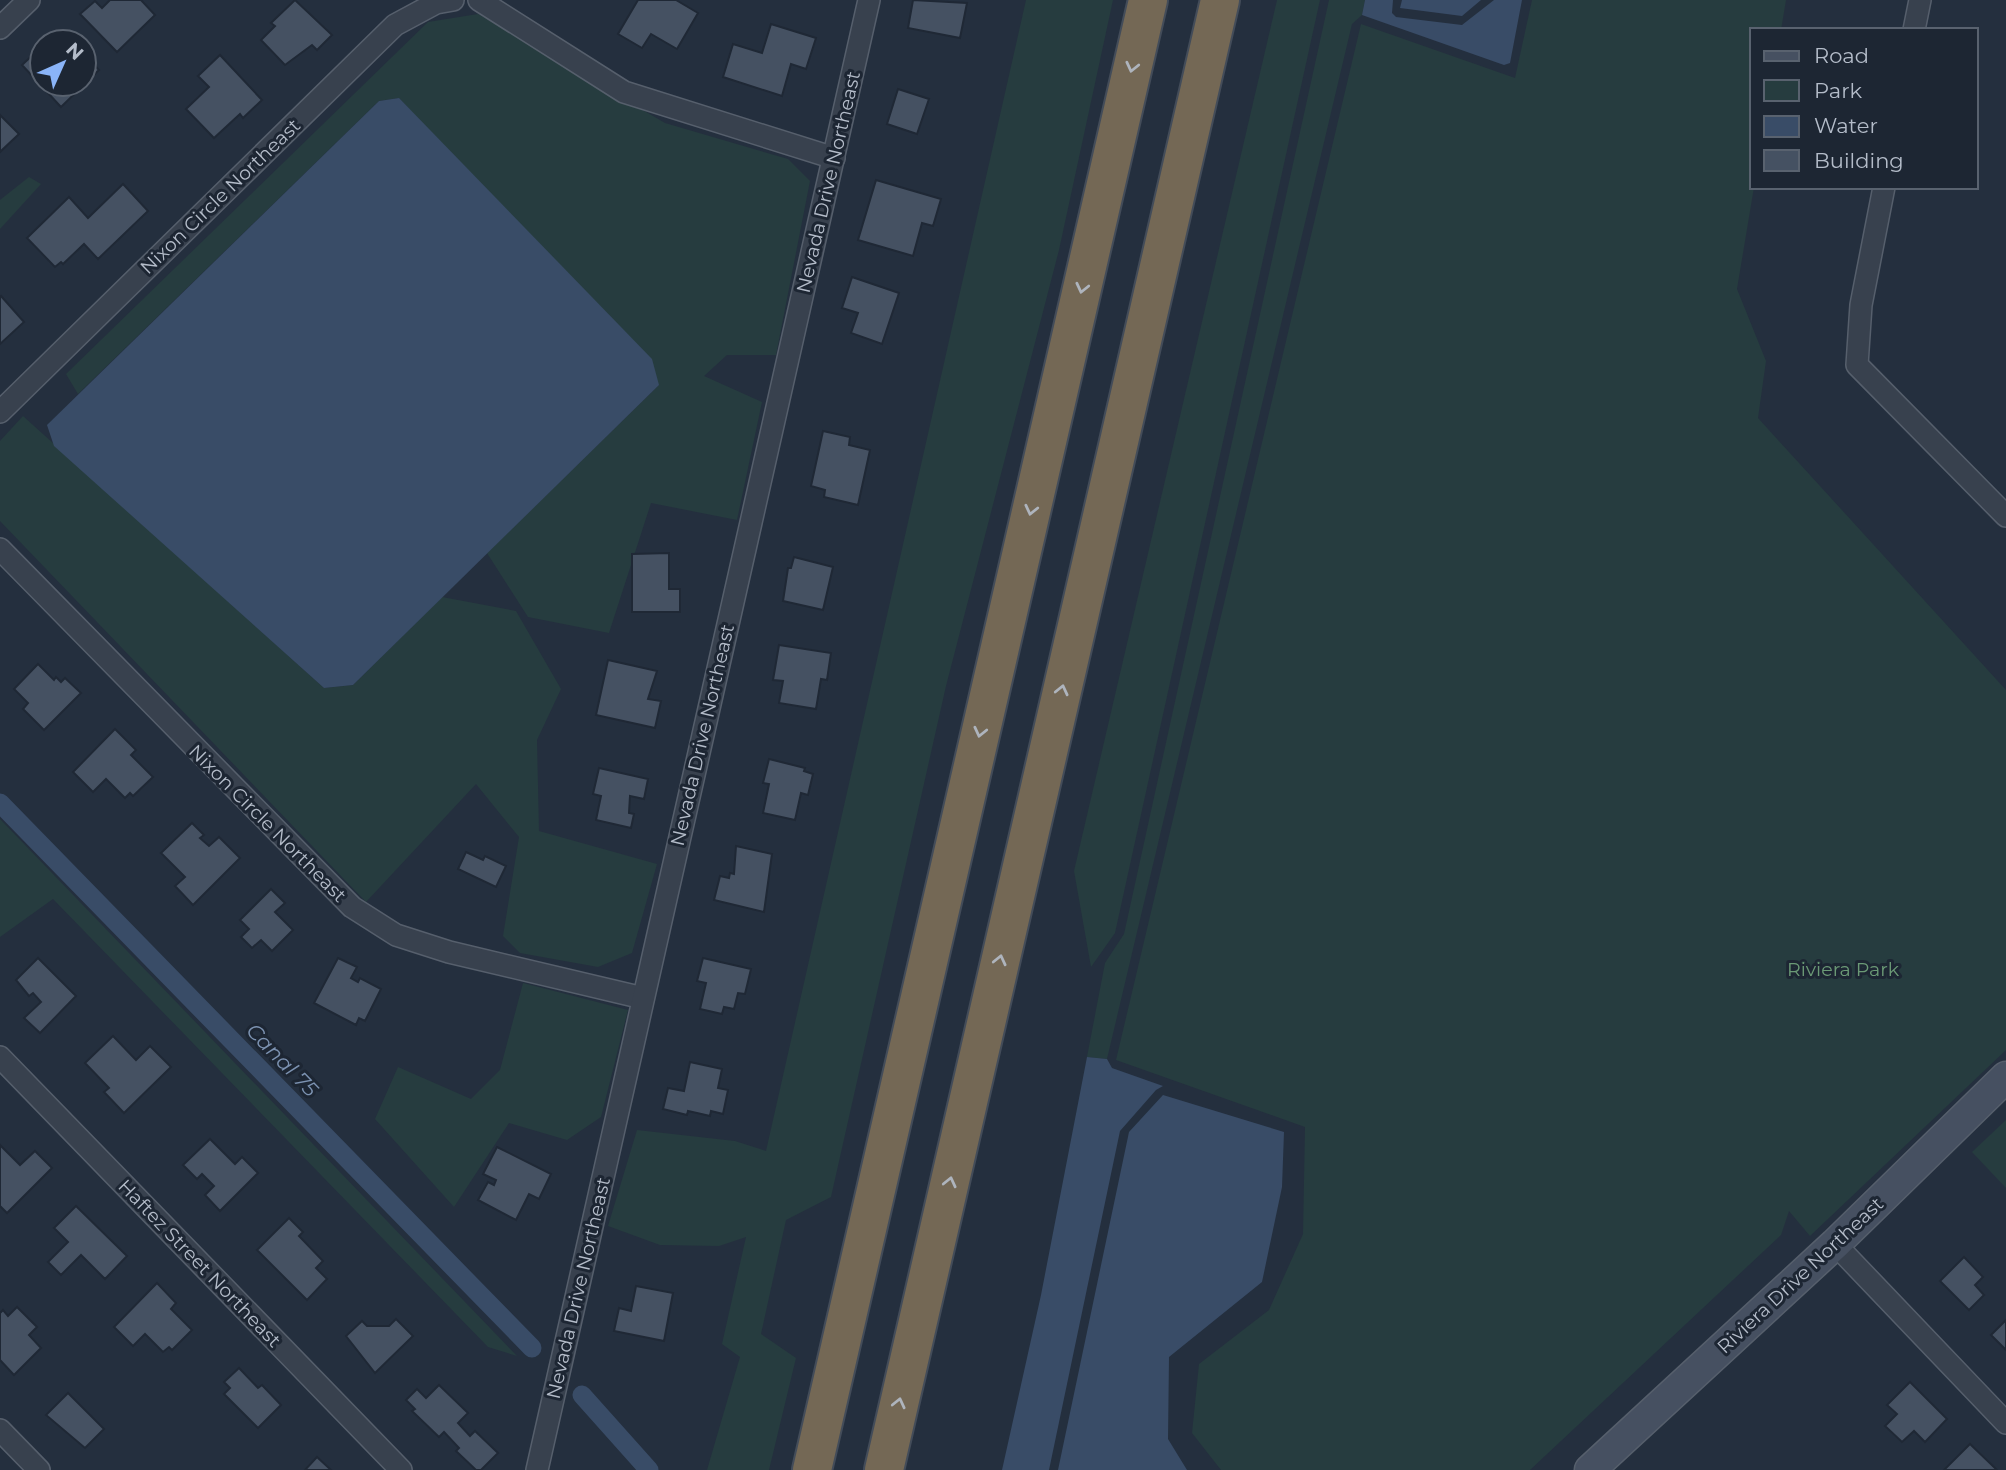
<svg xmlns="http://www.w3.org/2000/svg" width="2006" height="1470" viewBox="0 0 2006 1470" font-family="Montserrat,sans-serif">
  <rect width="100%" height="100%" fill="#242f3e"/>
  <g fill="#263c3f">
    <path d="M1026 0H1113L1059 250 946 686 831 1197 786 1220 761 1334 796 1358 769 1470H707L740 1357 722 1344 746 1237 719 1246 660 1245 608 1226 637 1130 735 1141 766 1151Z"/>
    <path d="M1277 0H1320L1115 933 1091 967 1074 871Z"/>
    <path d="M1329 0H1365L1362 15 1352 24 1107 1059 1087 1057 1105 963 1124 934Z"/>
    <path d="M1532 0H1786L1781 30H1752L1754 187 1737 289 1766 361 1758 418 2006 690V1050L1810 1236 1789 1211 1781 1235 1530 1470H1221L1192 1433 1199 1364 1269 1310 1303 1234 1305 1127 1116 1060 1361 24 1515 78Z"/>
    <path d="M478 14 665 123 788 159 810 181 776 355H727L704 376 762 402 737 520 651 503 609 633 528 617 487 553 659 385 399 98 379 101 78 394 66 374 428 22Z"/>
    <path d="M29 177 41 184 0 229V200Z"/>
    <path d="M23 416 324 688 353 685 442 597 516 611 561 689 537 740 539 831 657 864 632 953 598 967 520 953 503 936 519 837 476 784 366 902 0 521V441Z"/>
    <path d="M0 819 517 1356 488 1347 53 899 0 937Z"/>
    <path d="M523 983 628 1010 601 1117 567 1140 509 1123 454 1207 375 1119 398 1067 471 1099 500 1070Z"/>
    <path d="M2006 1120V1188L1972 1152Z"/>
  </g>
  <g fill="#394c67">
    <path d="M1365 0H1393L1392 13 1396 17 1462 25 1494 0H1522L1510 63 1504 65 1362 15Z"/>
    <path d="M1402 0H1481L1462 16 1400 8Z"/>
    <path d="M399 98 652 359 659 385 353 685 324 688 54 446 47 425 379 101Z"/>
    <path d="M1087 1057 1107 1059 1112 1068 1163 1086 1156 1090 1120 1131 1049 1470H1002L1041 1295Z"/>
    <path d="M1163 1095 1284 1132 1282 1187 1262 1282 1169 1357 1168 1439 1187 1470H1058L1129 1132Z"/>
  </g>
  <g fill="none" stroke-linecap="round" stroke-linejoin="round">
    <g stroke="#394c67" stroke-width="19">
      <path d="M0 803 532 1348"/>
      <path d="M582 1395 649 1470"/>
    </g>
  </g>
  <g fill="#455162" stroke="#1f2835" stroke-width="2">
    <path d="M110 0H141L155 15 117 52 80 14 95 1 102 8Z"/>
    <path d="M295 0 332 35 317 50 312 45 285 65 261 40 275 26 271 23Z"/>
    <path d="M638 0H676L698 13 677 49 651 34 642 48 618 34Z"/>
    <path d="M913 0 967 3 960 38 908 28Z"/>
    <path d="M771 24 816 38 806 69 791 64 782 96 723 77 733 44 762 53Z"/>
    <path d="M38 50 42 54V84H84V54L99 70 61 107 22 65Z"/>
    <path d="M220 55 262 100 243 118 240 114 214 138 186 109 209 87 198 76Z"/>
    <path d="M898 89 929 99 917 134 887 124Z"/>
    <path d="M0 115 19 134 0 152Z"/>
    <path d="M876 180 941 199 933 226 922 223 913 256 858 240Z"/>
    <path d="M123 184 148 211 98 259 84 244 63 264 61 262 55 267 27 238 69 197 88 218Z"/>
    <path d="M852 277 899 293 882 344 851 333 858 313 842 308Z"/>
    <path d="M1 296 24 322 0 344V297Z"/>
    <path d="M823 431 850 437 849 445 870 450 858 505 824 497 825 490 811 486Z"/>
    <path d="M669 553V589H680V612H632V554Z"/>
    <path d="M794 557 833 567 823 610 783 601 788 568H791Z"/>
    <path d="M779 645 831 653 827 680 821 679 816 709 779 703 783 681 773 680Z"/>
    <path d="M608 660 657 671 648 699 661 701 655 728 596 715Z"/>
    <path d="M38 664 54 680 56 677 61 682 65 678 81 693 44 730 23 709 28 703 14 689Z"/>
    <path d="M115 729 136 750 131 755 153 777 133 796 130 793 125 798 106 779 93 792 73 772Z"/>
    <path d="M769 759 805 768 804 771 813 774 808 795 801 793 795 820 763 813 769 784 763 783Z"/>
    <path d="M599 768 648 779 644 799 630 796 629 813 634 814 631 828 596 820 601 796 593 794Z"/>
    <path d="M192 823 204 835 200 838 209 846 219 837 240 858 193 905 175 886 185 877 161 853Z"/>
    <path d="M736 846 772 854 764 912 714 900 720 876 729 878 730 873 734 874Z"/>
    <path d="M466 852 483 860 485 856 506 866 496 887 458 869Z"/>
    <path d="M271 889 285 903 275 912 293 930 272 951 261 940 252 948 241 937 249 929 240 920Z"/>
    <path d="M38 958 76 996 40 1033 24 1018 41 1002 33 993 29 996 16 980Z"/>
    <path d="M338 958 357 967 351 978 358 982 360 978 381 989 365 1021 359 1018 356 1025 314 1003Z"/>
    <path d="M703 958 751 969 745 994 738 993 734 1009 724 1007 722 1014 700 1009 706 983 697 981Z"/>
    <path d="M113 1036 136 1060 150 1046 171 1067 124 1113 104 1092 109 1088 85 1063Z"/>
    <path d="M690 1062 722 1069 718 1088 728 1090 723 1114 711 1111 710 1116 688 1111 687 1115 663 1109 668 1088 684 1091Z"/>
    <path d="M210 1139 235 1164 242 1157 258 1173 220 1211 205 1195 214 1186 202 1174 197 1179 183 1165Z"/>
    <path d="M0 1145 20 1165 35 1151 52 1168 7 1213 0 1206Z"/>
    <path d="M497 1147 551 1174 539 1199 529 1194 516 1220 478 1200 488 1182 494 1185 496 1180 483 1174Z"/>
    <path d="M76 1206 127 1256 105 1279 81 1255 61 1275 48 1262 68 1242 54 1228Z"/>
    <path d="M289 1218 303 1232 299 1236 323 1261 316 1268 327 1279 307 1300 257 1250Z"/>
    <path d="M1964 1257 1983 1277 1975 1285 1984 1295 1969 1310 1940 1281Z"/>
    <path d="M157 1283 176 1303 171 1309 192 1330 172 1350 169 1347 163 1352 145 1334 133 1346 114 1327Z"/>
    <path d="M636 1286 673 1293 664 1341 614 1331 619 1308 631 1311Z"/>
    <path d="M17 1307 37 1327 29 1335 41 1348 14 1375 0 1360V1313L3 1310 8 1316Z"/>
    <path d="M396 1319 413 1336 375 1373 346 1336 362 1321 367 1326H389Z"/>
    <path d="M2006 1320V1350L1991 1335Z"/>
    <path d="M239 1368 258 1388 262 1385 281 1405 258 1428 224 1394 230 1388 224 1382Z"/>
    <path d="M1910 1382 1947 1419 1925 1442 1914 1431 1902 1442 1885 1426 1897 1414 1887 1405Z"/>
    <path d="M439 1385 468 1413 458 1423 470 1436 475 1431 498 1453 481 1470H476L456 1451 459 1448 444 1432 439 1437 412 1411 415 1409 406 1400 417 1389 426 1398Z"/>
    <path d="M68 1393 104 1429 85 1448 46 1415Z"/>
    <path d="M1970 1444 1997 1470H1944Z"/>
    <path d="M317 1457 331 1470H305Z"/>
  </g>
  <g fill="none" stroke-linecap="round" stroke-linejoin="round">
    <g stroke="#565f6c" stroke-width="24">
      <g id="street">
        <path d="M479 0 624 92 834 158"/>
        <path d="M0 28 29 0"/>
        <path d="M1914 30 1920 0"/>
        <path d="M1884 187 1861 305 1857 365 2006 516"/>
        <path d="M0 412 395 25 436 3 453 0"/>
        <path d="M0 549 352 907 396 935 449 952 643 998"/>
        <path d="M0 1057 401 1470"/>
        <path d="M1835 1244 2006 1423"/>
        <path d="M0 1430 39 1470"/>
        <path d="M537 1470 869 0"/>
      </g>
    </g>
    <g stroke="#565f6c" stroke-width="33">
      <path id="secondary" d="M1590 1470 1835 1244 2006 1077"/>
    </g>
    <g stroke="#434c59" stroke-width="42">
      <g id="highway">
        <path d="M812 1470 1148 0"/>
        <path d="M884 1470 1220 0"/>
      </g>
    </g>
    <use href="#street" stroke="#38414e" stroke-width="21"/>
    <use href="#secondary" stroke="#465061" stroke-width="30"/>
    <use href="#highway" stroke="#746855" stroke-width="38"/>
  </g>
  <defs><path id="oneway-chevron" d="M-2-3.5L2.5 0L-2 3.5" fill="none" stroke-width="1.6" stroke-linecap="round" stroke-linejoin="round" transform="scale(1.75)"/></defs>
  <g stroke="#aeb4bd">
    <use href="#oneway-chevron" transform="translate(1132 67) rotate(103)"/>
    <use href="#oneway-chevron" transform="translate(1082 288) rotate(103)"/>
    <use href="#oneway-chevron" transform="translate(1031 510) rotate(103)"/>
    <use href="#oneway-chevron" transform="translate(1062 690) rotate(-77)"/>
    <use href="#oneway-chevron" transform="translate(980 732) rotate(103)"/>
    <use href="#oneway-chevron" transform="translate(1000 960) rotate(-77)"/>
    <use href="#oneway-chevron" transform="translate(950 1182) rotate(-77)"/>
    <use href="#oneway-chevron" transform="translate(899 1403) rotate(-77)"/>
  </g>
  <g text-anchor="middle" stroke-width="6" stroke-linejoin="round" paint-order="stroke">
    <g font-size="19" fill="#b4bcc9" stroke="#1d2633">
      <text transform="translate(828 182) rotate(-77)" y="7">Nevada Drive Northeast</text>
      <text transform="translate(220 196) rotate(-44)" y="7">Nixon Circle Northeast</text>
      <text transform="translate(702 735) rotate(-77)" y="7">Nevada Drive Northeast</text>
      <text transform="translate(268 823) rotate(45)" y="7">Nixon Circle Northeast</text>
      <text transform="translate(200 1263) rotate(46)" y="7">Haftez Street Northeast</text>
      <text transform="translate(1800 1275) rotate(-43)" y="7">Riviera Drive Northeast</text>
      <text transform="translate(578 1288) rotate(-77)" y="7">Nevada Drive Northeast</text>
    </g>
    <g font-size="19" fill="#6b9a76" stroke="#1d2633">
      <text x="1843" y="976">Riviera Park</text>
    </g>
    <g font-size="21" font-style="italic" fill="#7c92b1" stroke="#1d2633">
      <text transform="translate(282 1060) rotate(46)" y="7">Canal 75</text>
    </g>
  </g>
  <rect x="1750" y="28" width="228" height="161" fill="#1d2633" stroke="#59626f" stroke-width="2"/>
  <rect x="1764" y="51" width="35" height="10" fill="#465061" stroke="#59626f" stroke-width="2"/>
  <text x="1814" y="63" font-size="21" fill="#b4bcc9">Road</text>
  <rect x="1764" y="80" width="35" height="21" fill="#263c3f" stroke="#59626f" stroke-width="2"/>
  <text x="1814" y="98" font-size="21" fill="#b4bcc9">Park</text>
  <rect x="1764" y="116" width="35" height="21" fill="#394c67" stroke="#59626f" stroke-width="2"/>
  <text x="1814" y="133" font-size="21" fill="#b4bcc9">Water</text>
  <rect x="1764" y="150" width="35" height="21" fill="#455162" stroke="#59626f" stroke-width="2"/>
  <text x="1814" y="168" font-size="21" fill="#b4bcc9">Building</text>
  <g transform="translate(63 63) rotate(45)"><circle r="33" fill="#1d2633" stroke="#59626f" stroke-width="2"/>
  <path d="M0-5L12 26L0 18L-12 26Z" fill="#8ab4f8"/>
  <text y="-10" font-size="19" font-weight="bold" text-anchor="middle" fill="#b4bcc9">N</text>
  </g>
</svg>
